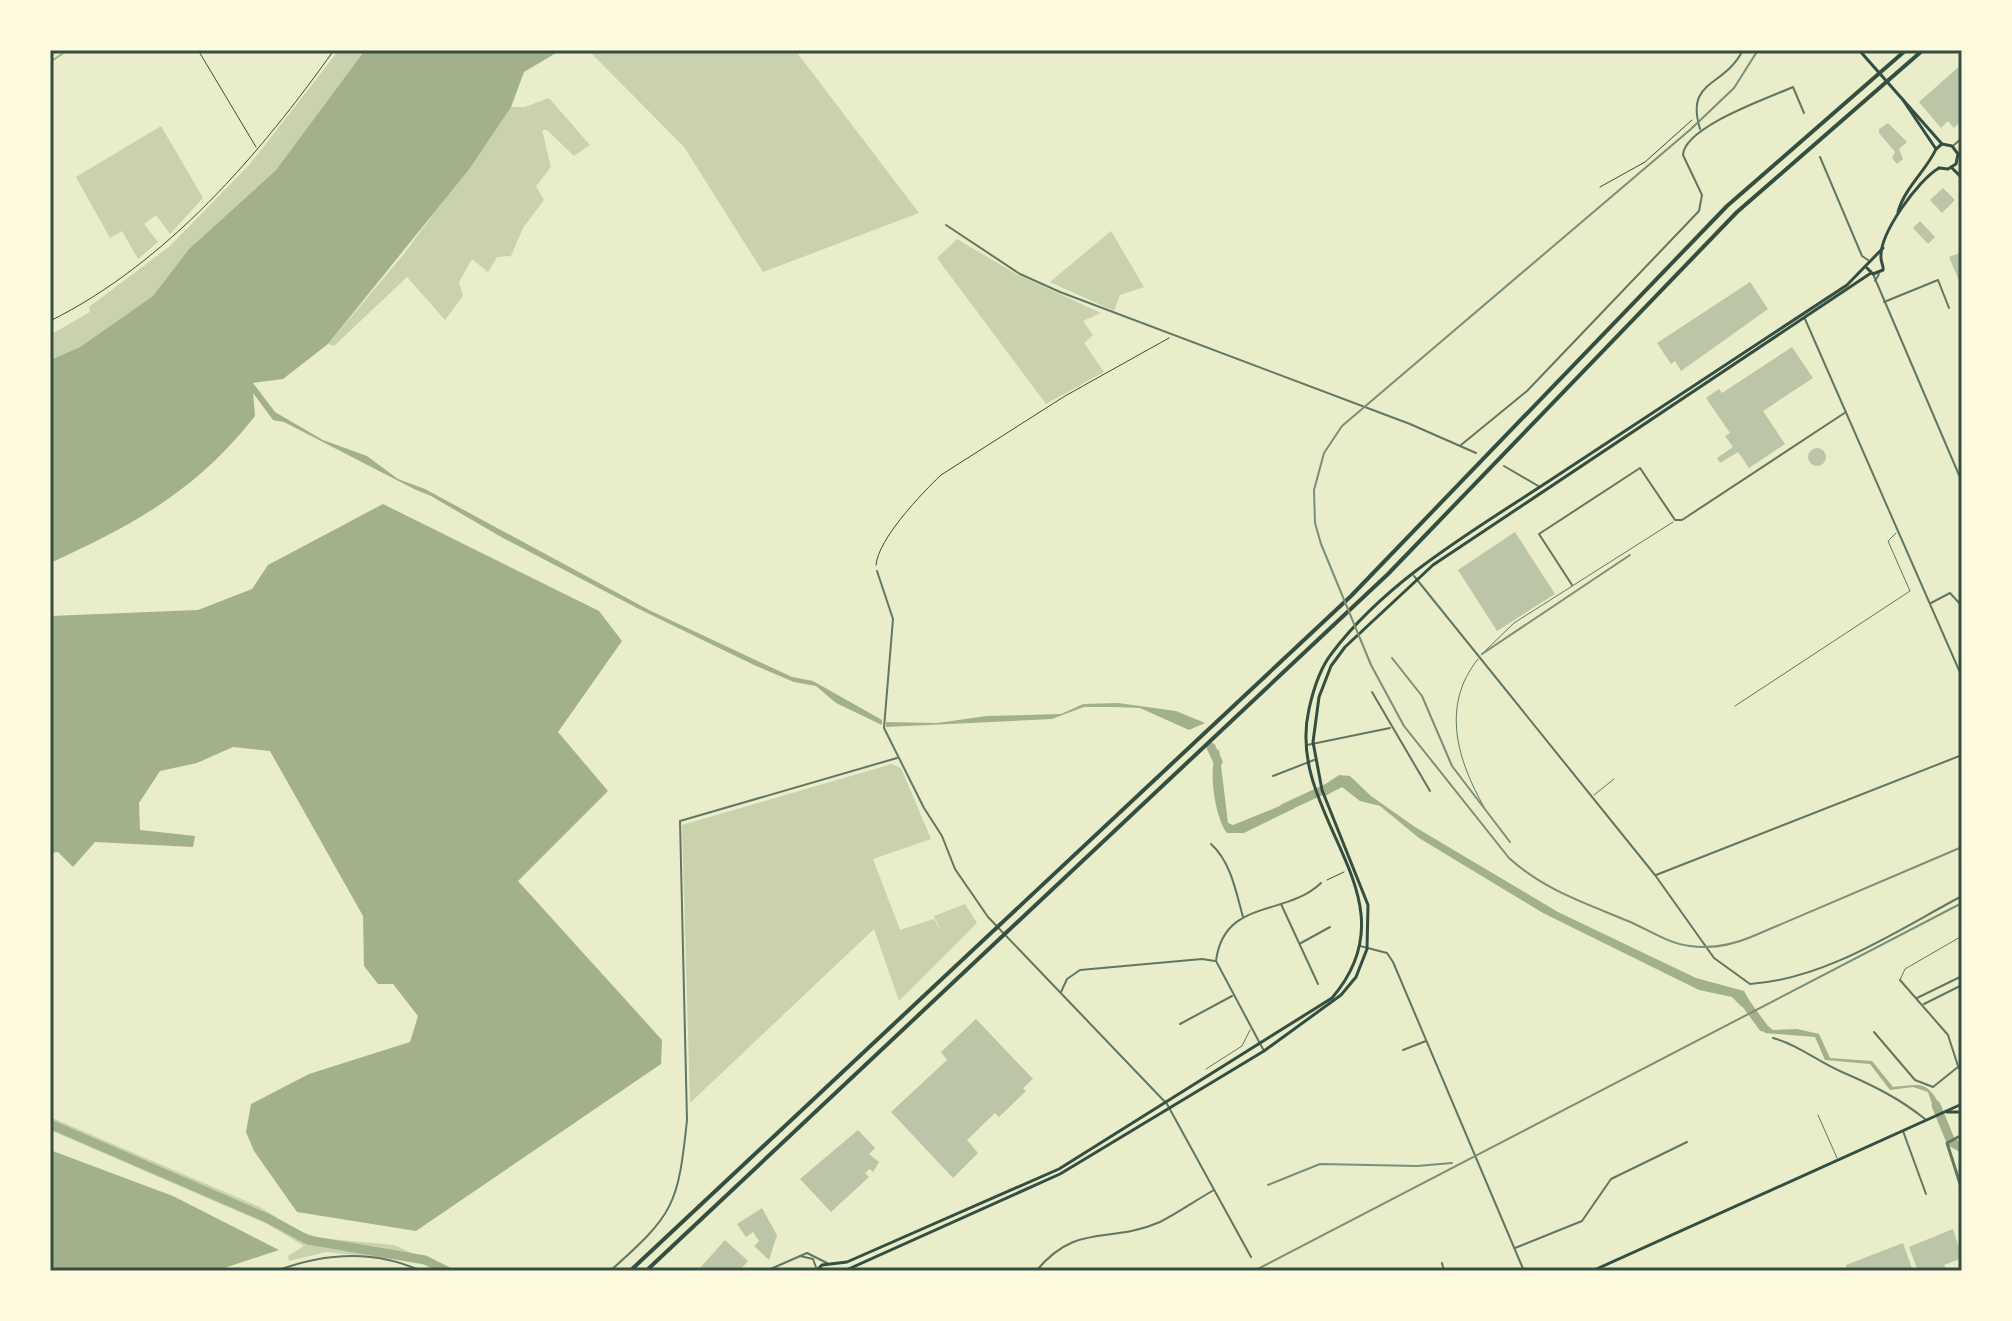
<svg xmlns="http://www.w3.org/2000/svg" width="2012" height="1321" viewBox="0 0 2012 1321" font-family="'Varela Round',sans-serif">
  <rect width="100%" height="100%" fill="#e9edc9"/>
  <g fill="#cad2ad">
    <path d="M339 50H365L276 170 189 249 153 296 80 347 50 360V335L90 312 89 307 170 246 250 164Z"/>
    <path d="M795 50 919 213 763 272 684 147 589 51Z"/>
    <path d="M549 98 590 145 574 156 547 130H542L551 167 536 186 544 200 523 228 511 256 497 257 488 272 472 259 459 282 463 296 445 320 407 277 334 346 328 344 404 254 511 107H525Z"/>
    <path d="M161 126 203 198 170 234 156 215 144 224 158 242 138 259 122 231 110 238 76 177Z"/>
    <path d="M1111 231 1144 287 1120 295 1114 311 1050 282Z"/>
    <path d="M957 239 1018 275 1101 313 1083 321 1093 335 1084 343 1104 372 1046 404 937 258Z"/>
    <path d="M892 764 901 768 931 839 873 859 900 930 934 919 941 932 934 916 965 904 977 923 899 1001 874 929 690 1103 682 825Z"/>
    <path d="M50 1117 260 1207 299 1231 320 1238 394 1245 412 1253 393 1259 326 1252 289 1261 288 1256 304 1246 267 1224 50 1130Z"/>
  </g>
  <g fill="#a3b18a">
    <path d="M365 50H561L524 72 511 107 470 168 328 344 283 379 253 383 275 412 323 440 367 456 398 479 425 489 649 610 792 677 813 681 882 720V725L836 703 816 686 794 682 754 665 637 608 503 538 431 496 414 489 284 422 273 420 253 393 255 416C197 490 134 525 50 563V360L80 347 153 296 189 249 276 170Z"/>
    <path d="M383 504 599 611 622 641 558 732 608 791 518 881 662 1040 661 1064 416 1231 297 1212 254 1151 246 1132 251 1104 309 1074 410 1042 418 1016 393 984H378L364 966 363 916 270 751 233 747 197 763 160 771 139 803 140 830 195 836 193 847 95 842 73 867 58 852 50 853V616L198 610 252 589 268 565Z"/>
    <path d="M1118 703 1176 711 1205 723 1189 730 1140 708 1114 707H1084L1052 719 886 727V722L937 723 987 716 1061 714 1083 704Z"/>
    <path d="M1219 749 1228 823 1233 825 1292 801 1295 808 1244 833H1227C1215 819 1206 763 1219 749Z"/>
    <path d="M1339 775 1350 776 1371 796 1415 827 1558 912 1696 978 1744 991 1752 1005 1742 1007 1732 997 1699 990 1543 913 1419 838 1380 806 1360 801 1342 787 1325 796 1321 787Z"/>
    <path d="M1757 1017 1773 1030 1797 1029 1819 1034 1830 1058 1872 1061 1893 1087C1922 1084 1928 1080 1942 1110L1935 1113 1928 1092 1913 1087 1890 1090 1870 1064 1825 1060 1815 1037 1765 1033 1755 1018Z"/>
    <path d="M50 1150 173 1196 279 1250 215 1271H50Z"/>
  </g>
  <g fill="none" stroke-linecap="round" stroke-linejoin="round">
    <g stroke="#a3b18a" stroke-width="2">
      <path d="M50 55 57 50"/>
      <path d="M50 62 68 50"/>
    </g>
    <g stroke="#a3b18a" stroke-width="9">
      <path d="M1211 747 1218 762"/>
      <path d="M1284 808 1325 789"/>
      <path d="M1741 997 1763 1027"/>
      <path d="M1936 1105 1951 1142 1962 1148"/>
      <path d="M50 1124 267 1218 308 1240 425 1260 447 1271"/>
    </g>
  </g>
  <g fill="#bcc5a7">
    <path d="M1962 64V120L1954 128 1948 121 1941 128 1919 102Z"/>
    <path d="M1888 123 1907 142 1899 149 1903 159 1897 164 1892 158 1895 152 1879 133V129Z"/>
    <path d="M1943 188 1955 200 1942 213 1930 200Z"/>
    <path d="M1920 221 1935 237 1928 244 1913 228Z"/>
    <path d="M1962 252V288L1949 257Z"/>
    <path d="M1750 282 1768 309 1681 371 1675 361 1671 364 1657 343Z"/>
    <path d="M1792 347 1813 378 1763 411 1785 444 1749 468 1738 452 1720 463 1717 458 1733 447 1725 436 1730 433 1706 398 1719 389 1722 393Z"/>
    <circle cx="1817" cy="457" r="9"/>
    <path d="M1515 532 1555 594 1497 631 1458 570Z"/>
    <path d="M976 1019 1033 1079 1023 1088 1026 1091 999 1117 995 1113 967 1140 978 1153 953 1178 891 1112 947 1060 941 1052Z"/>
    <path d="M858 1130 875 1148 869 1154 879 1162 873 1172 870 1169 865 1173 869 1177 831 1212 800 1179Z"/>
    <path d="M762 1208 777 1235 769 1260 754 1246 759 1241 753 1232 746 1237 737 1224Z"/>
    <path d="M1953 1229 1962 1258 1944 1265 1947 1271H1918L1909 1247Z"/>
    <path d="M725 1240 748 1261 739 1271H704L700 1268Z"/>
    <path d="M1903 1243 1913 1271H1848L1846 1265Z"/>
  </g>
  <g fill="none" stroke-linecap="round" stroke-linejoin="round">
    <g stroke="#344e41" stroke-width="1">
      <path d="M198 50 256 147"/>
      <path d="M1600 187 1645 162 1692 120"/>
      <path d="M50 321C167 263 260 154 334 50"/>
      <path d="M876 565C878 539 922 493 941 475L1065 396 1169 338"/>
      <path d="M1327 880 1344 872"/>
    </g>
    <g stroke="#617663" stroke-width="1">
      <path d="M1481 655 1514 623 1673 522"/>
      <path d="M1478 659C1440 706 1458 761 1484 807"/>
      <path d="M1735 706 1910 591 1888 541 1896 533"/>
      <path d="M1594 795 1614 779"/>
      <path d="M1900 980 1905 969 1962 936"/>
      <path d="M1206 1069 1242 1046 1250 1030"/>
      <path d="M1818 1115 1837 1158"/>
    </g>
    <g stroke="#617663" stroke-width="2">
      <path d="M1700 129C1685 79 1724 88 1743 50"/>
      <path d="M1954 145 1962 138"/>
      <path d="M1820 157 1862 256 1868 260"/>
      <path d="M946 225 1020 274 1060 292 1410 424 1476 453"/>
      <path d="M1873 274 1962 482"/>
      <path d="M1875 281 1879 274"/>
      <path d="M1884 302 1938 280 1949 308"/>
      <path d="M1805 319 1962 677"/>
      <path d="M1461 445 1527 391 1699 211 1702 195 1683 155C1684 127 1768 98 1793 87L1804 113"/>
      <path d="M1504 466 1540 487"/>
      <path d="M877 571 893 619 884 728 924 808 942 836 955 869 988 917 1167 1104 1251 1257"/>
      <path d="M1414 576 1655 875 1714 958 1750 984C1826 979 1896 931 1962 896"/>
      <path d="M1572 585 1539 534 1640 468 1675 520H1682L1846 412"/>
      <path d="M1931 603 1950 593 1961 605"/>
      <path d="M1372 692 1430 791"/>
      <path d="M1307 745 1390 728"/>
      <path d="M1273 776 1314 760"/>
      <path d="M1211 844C1231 862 1236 892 1243 917"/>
      <path d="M1656 875 1962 755"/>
      <path d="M1281 904 1318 984"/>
      <path d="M1301 943 1330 927"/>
      <path d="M1360 946 1387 953 1393 962 1524 1271"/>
      <path d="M1900 980 1948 1035 1958 1066"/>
      <path d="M1061 992 1067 979 1080 970 1202 959 1215 961"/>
      <path d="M1917 998 1962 976"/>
      <path d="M1924 1004 1962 985"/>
      <path d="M1180 1024 1232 996"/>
      <path d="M1874 1032 1915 1080 1933 1087 1958 1067 1962 1072"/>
      <path d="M1773 1038C1799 1045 1818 1062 1842 1072 1872 1085 1899 1098 1925 1119"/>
      <path d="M1403 1050 1426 1041"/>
      <path d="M1264 1051 1216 961C1224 898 1286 917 1321 883"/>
      <path d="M1903 1131 1926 1194"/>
      <path d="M1515 1248 1582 1221 1611 1179 1687 1142"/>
      <path d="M800 1256 813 1259 817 1270"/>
      <path d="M1442 1263 1444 1271"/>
      <path d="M276 1271C324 1253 373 1249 421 1271"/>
      <path d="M610 1271C674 1214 678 1206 687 1120L680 821 897 758"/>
      <path d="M766 1271 807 1253 827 1263"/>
      <path d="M1036 1271C1078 1221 1108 1245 1160 1222 1178 1213 1196 1200 1214 1190"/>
    </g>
    <g stroke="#617663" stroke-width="3">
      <path d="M1962 1118V1121"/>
      <path d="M1962 1135 1947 1143 1962 1190"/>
    </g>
    <path stroke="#344e41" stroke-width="3" d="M1952 168 1962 178"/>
    <g stroke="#344e41" stroke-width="3">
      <path d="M1859 50 1942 144"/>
      <path d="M1903 100 1936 149"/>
      <path d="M1898 212C1905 187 1926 171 1936 149L1942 144 1952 146 1958 154 1956 164 1948 169 1939 168"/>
      <path d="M1867 268 1873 274 1883 270C1884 266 1881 263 1881 258 1879 234 1918 180 1939 168"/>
      <path d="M1947 1112H1962"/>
      <path d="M816 1271 822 1265 847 1262 1059 1169 1332 998C1419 896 1284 818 1309 709 1313 691 1320 668 1332 653 1387 580 1473 531 1549 481 1648 415 1748 351 1847 285L1883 248"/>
      <path d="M844 1271 1060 1174 1264 1051 1341 995 1356 977 1367 949 1368 905 1322 790 1313 742 1319 697 1331 666 1345 647 1433 565 1871 273"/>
      <path d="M1592 1271 1962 1104"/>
    </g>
    <g stroke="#344e41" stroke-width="4">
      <path d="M630 1271 1351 596 1727 206 1906 50"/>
      <path d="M646 1271 1388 574 1737 212 1923 50"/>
    </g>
    <g stroke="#7c8e77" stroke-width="2">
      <path d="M1758 50 1734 88 1691 129 1342 426 1324 453 1314 490 1315 523 1321 544 1371 665 1404 726 1509 858C1544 890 1585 903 1628 921 1649 930 1667 943 1690 946 1711 949 1732 945 1751 937L1962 847"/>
      <path d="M1482 654 1630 555"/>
      <path d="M1392 658 1422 696 1452 766 1510 842"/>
      <path d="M1268 1185 1320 1164 1417 1166 1452 1163"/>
      <path d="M1254 1271 1962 903"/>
    </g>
  </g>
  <rect width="2012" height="1321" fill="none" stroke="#fefae0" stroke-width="104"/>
  <rect x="52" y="52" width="1908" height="1217" fill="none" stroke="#344e41" stroke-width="3"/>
</svg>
